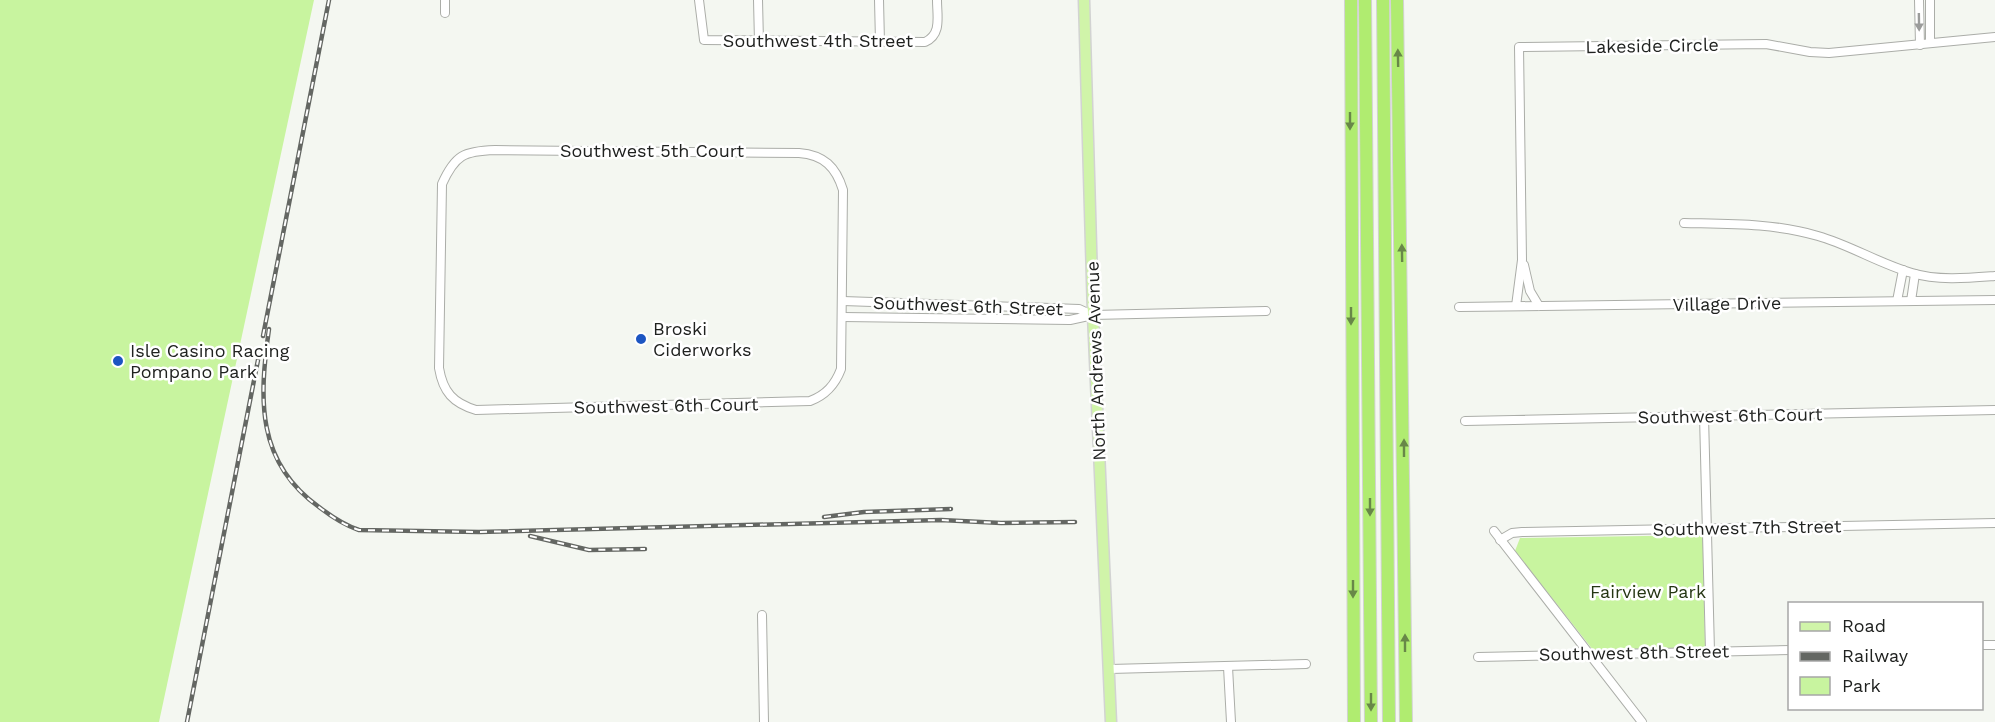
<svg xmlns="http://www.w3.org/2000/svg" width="1995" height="722" viewBox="0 0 1995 722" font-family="'Work Sans',sans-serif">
  <rect width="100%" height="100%" fill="#f4f7f1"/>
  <g fill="#c8f49f">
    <path d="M0 0H314L159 722H0Z"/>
    <path d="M1703 535 1705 647 1593 650 1515 551 1520 538Z"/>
  </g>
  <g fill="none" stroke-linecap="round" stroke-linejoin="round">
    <g stroke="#abada8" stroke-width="10">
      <g id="minor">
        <path d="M445 0V13"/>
        <path d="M699 0 704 40 925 42C942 34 937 17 937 0"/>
        <path d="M758 0 759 42"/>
        <path d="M879 0 880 42"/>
        <path d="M1919 0 1920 45"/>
        <path d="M1930 0V43"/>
        <path d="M495 150 799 153C824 155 836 167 843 190L841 369C835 385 826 395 810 401L476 410C453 403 443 392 439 368L442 184C455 155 464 151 495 150Z"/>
        <path d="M1684 223C1729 224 1774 223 1818 236 1850 245 1880 264 1912 273 1938 281 1969 278 1995 276"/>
        <path d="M1524 265 1530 291 1539 306"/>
        <path d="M843 301 1079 309 1092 315"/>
        <path d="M1897 301 1903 270"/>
        <path d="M1911 301 1915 274"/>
        <path d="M1516 306 1522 260 1519 47 1766 44 1810 52 1829 53 1995 37"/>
        <path d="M1459 307 1995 300"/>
        <path d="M843 317 1070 320 1093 315 1266 311"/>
        <path d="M1704 416 1710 651"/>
        <path d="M1465 421 1995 410"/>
        <path d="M1494 531 1642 722"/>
        <path d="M1500 540 1512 533 1522 532 1995 523"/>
        <path d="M762 615 764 722"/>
        <path d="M1982 645H1995"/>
        <path d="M1478 657 1790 650"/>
        <path d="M1228 667 1231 722"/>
        <path d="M1110 669 1306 664"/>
      </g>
    </g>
    <g stroke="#d2d3d2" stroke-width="13">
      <path id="major" d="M1084 0 1093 315 1111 722"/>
    </g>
    <g stroke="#d2d3d2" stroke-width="14">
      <g id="highway">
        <path d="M1351 0 1354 722"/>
        <path d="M1365 0 1371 722"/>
        <path d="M1383 0 1389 722"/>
        <path d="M1397 0 1406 722"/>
      </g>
    </g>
    <use href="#minor" stroke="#fff" stroke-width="8"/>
    <use href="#major" stroke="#d0f4a9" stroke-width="10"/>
    <use href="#highway" stroke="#b0ec70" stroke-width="12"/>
    <g stroke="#646763" stroke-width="4.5">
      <g id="rail">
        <path d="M269 329C259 399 256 462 319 507 332 517 344 525 359 530L479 532 941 520 1001 523 1075 522"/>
        <path d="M263 336 329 0"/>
        <path d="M824 517 864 512 951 509"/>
        <path d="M530 536 589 550 645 549"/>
        <path d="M187 722 258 360"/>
      </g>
    </g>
    <use href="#rail" stroke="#fff" stroke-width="2" stroke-dasharray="7" stroke-linecap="butt"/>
  </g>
  <defs><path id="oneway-solid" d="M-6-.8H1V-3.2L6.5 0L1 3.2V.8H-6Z" transform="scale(1.5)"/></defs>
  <use fill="#9b9c9b" href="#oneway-solid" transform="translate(1919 22) rotate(89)"/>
  <g fill="#688748">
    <use href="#oneway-solid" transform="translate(1398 58) rotate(-91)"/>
    <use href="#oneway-solid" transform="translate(1350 121) rotate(90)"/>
    <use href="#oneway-solid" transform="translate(1402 253) rotate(-91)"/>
    <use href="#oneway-solid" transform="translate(1351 316) rotate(90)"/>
    <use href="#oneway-solid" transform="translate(1404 448) rotate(-90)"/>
    <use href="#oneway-solid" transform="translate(1370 507) rotate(90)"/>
    <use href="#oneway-solid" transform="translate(1353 589) rotate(90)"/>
    <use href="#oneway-solid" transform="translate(1405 643) rotate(-90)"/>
    <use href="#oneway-solid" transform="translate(1371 702) rotate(90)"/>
  </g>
  <g fill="#1c55c2" stroke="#fff" stroke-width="2">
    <circle cx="641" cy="339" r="6"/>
    <circle cx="118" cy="361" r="6"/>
  </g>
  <g text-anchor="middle" stroke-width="5" stroke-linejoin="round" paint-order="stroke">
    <g font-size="18" fill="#202220" stroke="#fff">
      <text x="818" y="47">Southwest 4th Street</text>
      <text transform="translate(1652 46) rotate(-1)" y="6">Lakeside Circle</text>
      <text x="652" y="157">Southwest 5th Court</text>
      <text transform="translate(1727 304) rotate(-1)" y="6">Village Drive</text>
      <text transform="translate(968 306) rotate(2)" y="6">Southwest 6th Street</text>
      <text transform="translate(1096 361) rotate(-92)" y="6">North Andrews Avenue</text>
      <text transform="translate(666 406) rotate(-1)" y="6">Southwest 6th Court</text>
      <text transform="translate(1730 416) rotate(-1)" y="6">Southwest 6th Court</text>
      <text transform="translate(1747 528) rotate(-1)" y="6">Southwest 7th Street</text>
      <text transform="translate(1634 653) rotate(-1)" y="6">Southwest 8th Street</text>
    </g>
    <g font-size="18" fill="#202220" stroke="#fff" text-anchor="start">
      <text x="653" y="335">Broski<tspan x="653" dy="21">Ciderworks</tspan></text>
      <text x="130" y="357">Isle Casino Racing<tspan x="130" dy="21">Pompano Park</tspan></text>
    </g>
    <g font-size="18" fill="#253613" stroke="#fff">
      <text x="1648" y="598">Fairview Park</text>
    </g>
  </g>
  <rect x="1788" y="602" width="195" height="108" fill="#ffffff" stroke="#a6a7a6" stroke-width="1.5"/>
  <rect x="1800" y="622" width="30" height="9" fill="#d0f4a9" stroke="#a6a7a6" stroke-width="1.5"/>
  <text x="1842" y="632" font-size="18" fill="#202220">Road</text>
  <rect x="1800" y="652" width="30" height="9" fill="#646763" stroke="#a6a7a6" stroke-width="1.5"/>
  <text x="1842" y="662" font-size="18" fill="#202220">Railway</text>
  <rect x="1800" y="677" width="30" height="18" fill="#c8f49f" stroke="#a6a7a6" stroke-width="1.5"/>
  <text x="1842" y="692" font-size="18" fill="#202220">Park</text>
</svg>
